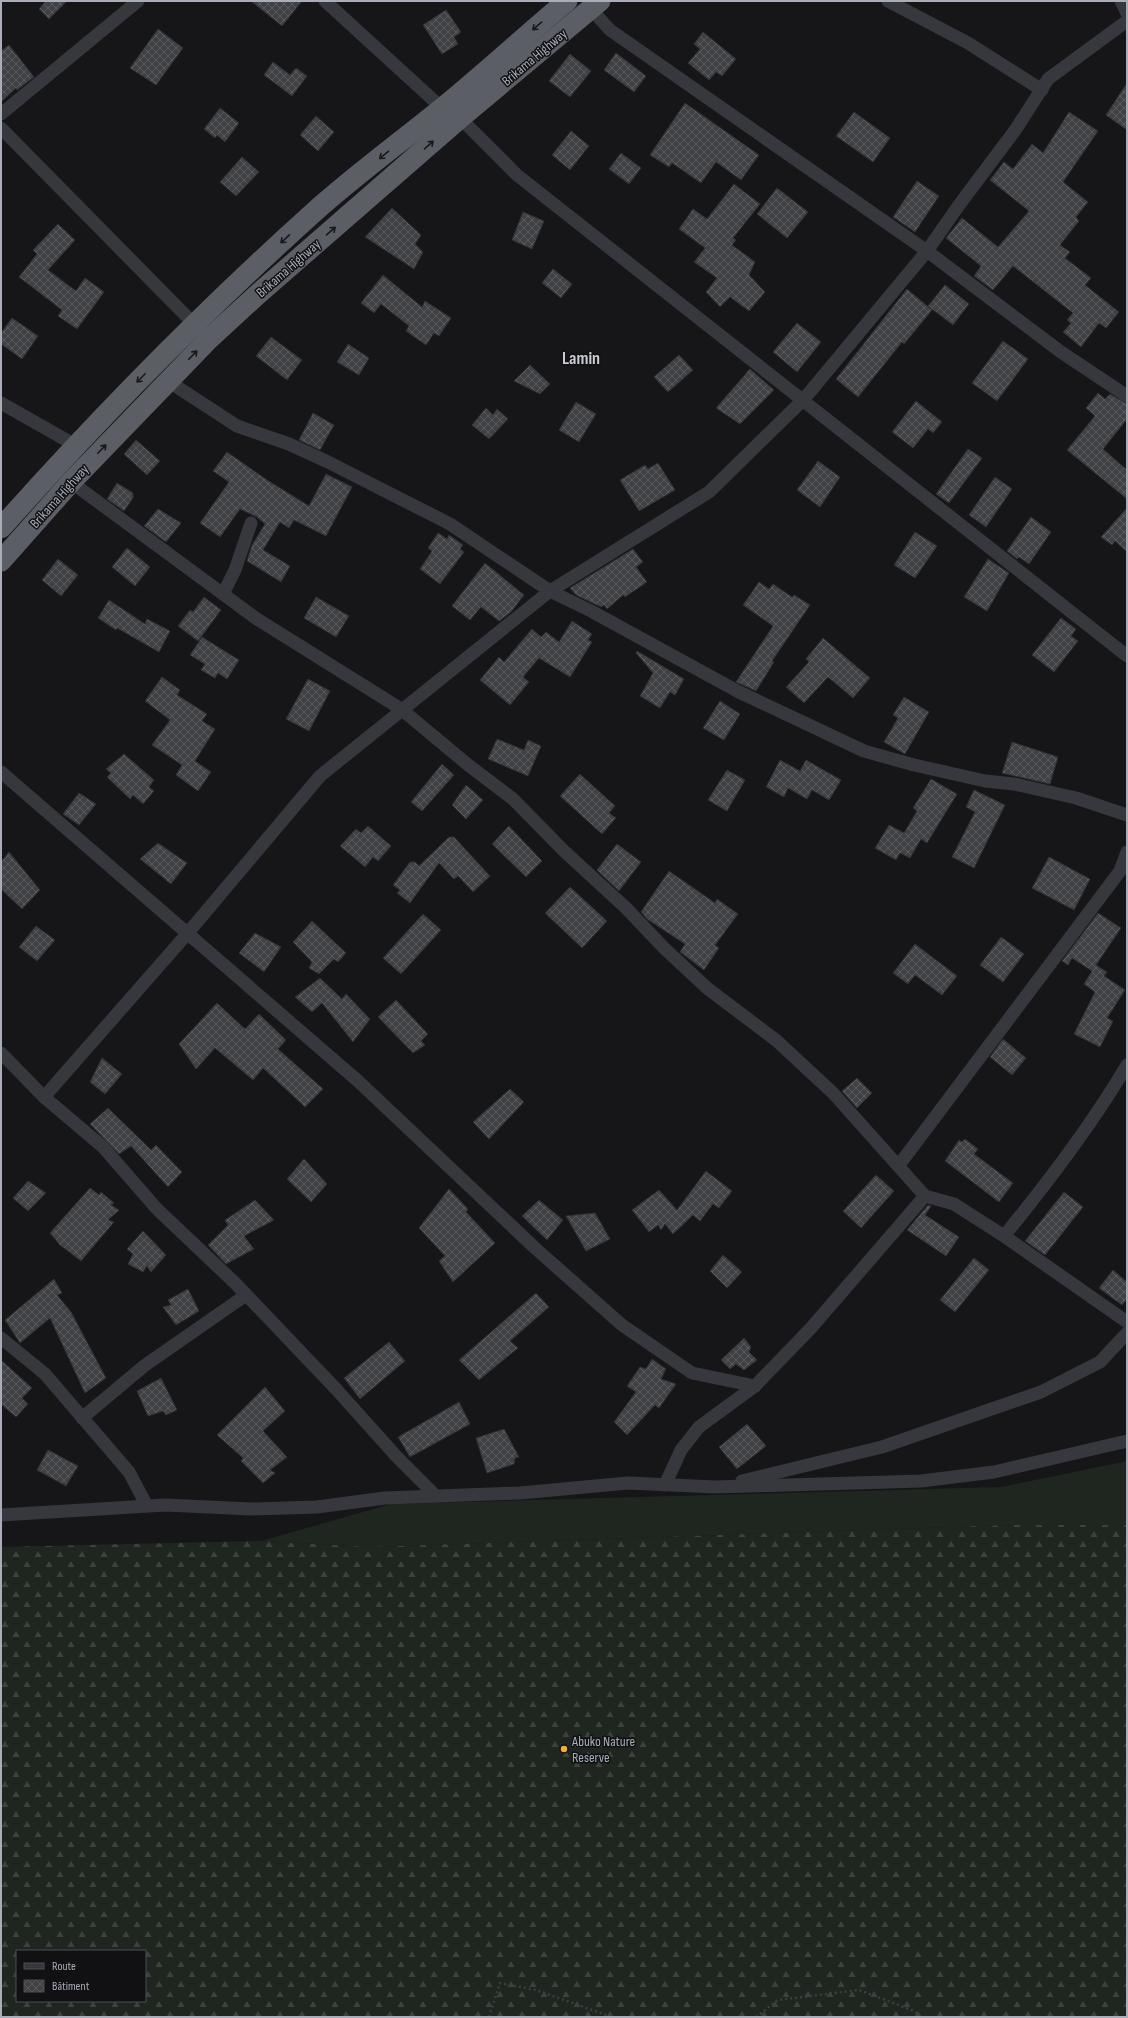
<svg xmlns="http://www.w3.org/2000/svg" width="1128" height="2018" viewBox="0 0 1128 2018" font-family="'Sofia Sans Condensed',sans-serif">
  <defs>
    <pattern id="forest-firs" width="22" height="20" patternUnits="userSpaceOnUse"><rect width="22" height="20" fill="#1e261f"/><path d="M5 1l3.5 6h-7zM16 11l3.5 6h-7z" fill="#3c433d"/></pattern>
    <pattern id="building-cross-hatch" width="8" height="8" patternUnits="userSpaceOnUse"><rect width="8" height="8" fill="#404145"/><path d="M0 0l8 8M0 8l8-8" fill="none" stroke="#595a5e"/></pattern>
  </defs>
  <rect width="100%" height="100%" fill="#161618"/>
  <path fill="#1e261f" d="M1127 1461V1525H1010L368 1547 261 1541 391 1504 1001 1487Z"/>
  <path fill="url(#forest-firs)" fill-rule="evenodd" d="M1010 1525H1127V2017H1V1547L261 1541 368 1547ZM17 1951H145V2001H17Z"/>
  <g fill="url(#building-cross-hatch)" stroke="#303034">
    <path d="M46 1H67L49 19 39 9Z"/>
    <path d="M251 1H302L282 26Z"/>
    <path d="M446 10 461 32 454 37 458 44 442 54 423 25Z"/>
    <path d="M158 29 183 48 156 85 130 68Z"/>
    <path d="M703 32 736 59 722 76 716 72 709 80 688 63 700 49 694 44Z"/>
    <path d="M9 45 34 77 17 90 16 88 1 102V51Z"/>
    <path d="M616 53 646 76 634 92 604 70Z"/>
    <path d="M570 54 591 71 570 97 549 81Z"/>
    <path d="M273 62 290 75 296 68 307 76 292 96 264 75Z"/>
    <path d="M1127 83V130L1106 115Z"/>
    <path d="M685 103 759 155 741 180 716 162 701 183 672 163 669 167 650 155Z"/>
    <path d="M220 108 239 123 225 142 217 135 215 138 204 129Z"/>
    <path d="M854 112 890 138 873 162 836 136Z"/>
    <path d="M1069 112 1098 131 1063 182 1088 202 1076 217 1079 221 1060 245 1070 252 1065 258 1091 278 1085 285 1119 312 1106 328 1099 323 1081 347 1063 332 1071 323 1067 320 1073 313 1013 266 993 290 974 276 981 266 946 238 962 218 998 247 1029 211 990 180 1004 162 1013 169 1032 144 1043 153Z"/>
    <path d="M316 116 334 132 318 151 300 135Z"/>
    <path d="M571 131 589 146 570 170 552 155Z"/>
    <path d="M621 153 641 168 629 184 609 169Z"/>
    <path d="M242 157 259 172 236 196 220 182Z"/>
    <path d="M917 181 939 196 915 232 893 217Z"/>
    <path d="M734 184 760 204 733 238 736 240 732 245 755 262 749 275 765 292 749 311 730 297 720 307 706 292 717 278 694 262 705 248 679 229 693 209 707 219Z"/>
    <path d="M777 188 808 212 787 238 757 214Z"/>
    <path d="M392 208 421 235 415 244 423 252 414 269 365 237Z"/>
    <path d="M523 212 544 221 532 249 512 240Z"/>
    <path d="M58 224 75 240 48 270 76 291 85 278 104 292 77 329 58 316 62 310 19 277 37 254 33 250Z"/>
    <path d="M553 269 572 284 561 298 542 283Z"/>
    <path d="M383 275 422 307 425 301 451 318 439 336 434 333 426 345 406 331 409 326 381 304 374 313 361 303Z"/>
    <path d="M945 285 969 304 953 325 928 306Z"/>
    <path d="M907 289 932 310 904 344 902 342 858 397 836 379Z"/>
    <path d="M12 318 38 336 22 359 1 344V333Z"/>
    <path d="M797 323 821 342 797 372 773 352Z"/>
    <path d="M271 337 302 360 287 380 256 356Z"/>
    <path d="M1003 341 1028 359 997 401 972 383Z"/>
    <path d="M348 344 369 358 359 375 337 362Z"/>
    <path d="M679 355 693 370 668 392 654 377Z"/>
    <path d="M530 365 550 384 540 394 514 381Z"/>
    <path d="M750 369 774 390 740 424 716 408Z"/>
    <path d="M1098 393 1105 399 1110 394 1127 404V419L1103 449 1127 470V499L1067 450 1095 416 1086 408Z"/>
    <path d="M916 401 942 422 933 433 928 429 913 448 892 432Z"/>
    <path d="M576 402 596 414 579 442 559 430Z"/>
    <path d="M486 408 493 415 497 409 508 419 489 439 472 425Z"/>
    <path d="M313 413 334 425 320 450 299 440Z"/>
    <path d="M136 440 160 461 147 475 124 454Z"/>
    <path d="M968 449 982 458 949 503 936 494Z"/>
    <path d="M227 452 267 480 309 506 326 474 352 487 326 536 294 520 289 528 280 522 263 550 290 566 281 582 247 561 252 545 265 524 257 517 240 509 220 537 200 523 229 482 213 471Z"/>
    <path d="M818 461 840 477 820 507 797 490Z"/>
    <path d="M658 463 675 490 639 511 620 480 645 465 648 469Z"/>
    <path d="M995 477 1012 489 986 527 969 515Z"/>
    <path d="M117 483 133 493V498L124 511 107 499Z"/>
    <path d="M1127 508V552L1115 541 1112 545 1101 537Z"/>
    <path d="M158 509 181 523 166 542 144 526Z"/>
    <path d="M1031 517 1051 532 1029 564 1019 557 1017 559 1007 551Z"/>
    <path d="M915 532 937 546 915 578 894 565Z"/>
    <path d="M438 533 447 539 449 535 463 545 460 549 464 552 440 584 420 569 432 551 428 548Z"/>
    <path d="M127 548 150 567 135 586 112 567Z"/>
    <path d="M633 549 643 562 636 567 647 582 625 597 623 595 607 609 604 605 601 607 576 595 570 588Z"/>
    <path d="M58 559 78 575 61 596 42 580Z"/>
    <path d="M988 559 1009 573 987 611 964 597Z"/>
    <path d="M485 563 524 595 511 612 499 621 481 607 470 620 452 606Z"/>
    <path d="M759 582 769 589 773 584 792 597 794 595 810 605 772 661 774 662 756 691 736 682 773 626 743 605Z"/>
    <path d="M204 597 221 610 198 641 178 626 190 610 193 612Z"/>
    <path d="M316 597 349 616 336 637 304 618Z"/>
    <path d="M109 600 145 624 147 619 170 631 159 652 117 628 116 630 98 618Z"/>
    <path d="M1061 618 1076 629 1071 636 1078 641 1054 672 1032 655Z"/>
    <path d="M572 621 592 634 588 640 592 642 570 677 539 658 523 677 529 682 510 705 480 680 499 657 504 662 532 629 541 637 546 632 559 642Z"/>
    <path d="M202 637 239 660 227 679 218 673 215 678 201 670 205 664 190 655Z"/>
    <path d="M823 638 870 678 853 698 828 677 804 703 786 687 809 662 806 659Z"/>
    <path d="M637 651 684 679 675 695 670 692 660 708 640 696 653 673 636 653Z"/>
    <path d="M162 677 180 690 177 695 207 714 202 721 215 729 195 761 211 772 198 791 176 775 182 765 152 745 170 720 145 701Z"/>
    <path d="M308 679 330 691 309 731 286 719Z"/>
    <path d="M904 697 929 712 905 754 884 742 898 718 893 715Z"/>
    <path d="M720 701 740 714 724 740 703 728Z"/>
    <path d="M497 739 524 750 528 740 541 746 528 776 488 759Z"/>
    <path d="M1012 742 1058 757 1050 784 1002 773Z"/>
    <path d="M124 754 154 780 149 787 154 791 143 804 133 795 130 799 107 777 111 773 106 769Z"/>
    <path d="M780 760 800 771 806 760 841 780 829 800 812 790 807 799 788 788 784 797 766 787Z"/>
    <path d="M442 764 454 775 422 811 411 802Z"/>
    <path d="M727 770 745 780 727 811 708 800Z"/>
    <path d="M580 774 615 806 609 813 616 818 602 834 560 796Z"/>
    <path d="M931 779 957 794 927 843 921 839 910 858 900 853 896 860 875 848 889 825 904 833 917 811 913 808Z"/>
    <path d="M466 785 483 800 466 819 452 805Z"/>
    <path d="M974 790 1005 805 974 868 952 857 975 812 966 807Z"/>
    <path d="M79 793 96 804 79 825 63 814Z"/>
    <path d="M368 826 391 846 378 861 373 857 365 867 340 846 356 829 361 833Z"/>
    <path d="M509 826 542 861 526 877 492 844Z"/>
    <path d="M449 837H454L490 876 473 892 458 876 454 879 439 863 410 903 397 893 400 890 393 885 410 862H415L419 866Z"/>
    <path d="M158 843 187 863 171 884 140 859Z"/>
    <path d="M617 844 641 862 619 891 597 870Z"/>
    <path d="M9 852 40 890 22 909 1 889V862Z"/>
    <path d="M1049 857 1090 879 1074 910 1032 888Z"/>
    <path d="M669 871 715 903 717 899 738 914 715 945 719 948 704 970 680 952 685 944 647 919 641 912Z"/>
    <path d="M570 887 607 921 582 948 545 913Z"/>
    <path d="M1098 913 1121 928 1096 965 1107 972 1104 976 1125 990 1107 1018 1113 1021 1100 1047 1074 1034 1095 992 1084 984 1092 971 1072 958 1068 965 1062 961Z"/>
    <path d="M423 914 441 930 401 974 383 958Z"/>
    <path d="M312 921 346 953 338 962 334 959 319 974 309 968 312 962 293 942Z"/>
    <path d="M36 926 55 940 37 961 19 947Z"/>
    <path d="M255 933 281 947 264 972 239 953Z"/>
    <path d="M1001 937 1024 954 1003 982 980 965Z"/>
    <path d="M915 944 957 976 942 995 915 975 908 984 893 973Z"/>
    <path d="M320 978 342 999 346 994 370 1019 353 1042 322 1003 312 1012 295 997Z"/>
    <path d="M396 1000 428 1034 421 1041 425 1045 413 1053 378 1017Z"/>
    <path d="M217 1003 245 1029 259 1014 286 1040 278 1049 323 1089 305 1107 263 1068 253 1080 215 1048 196 1069 179 1044Z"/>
    <path d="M1003 1039 1026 1058 1012 1075 990 1057Z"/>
    <path d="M102 1058 122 1074 105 1094 90 1082Z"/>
    <path d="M857 1078 872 1093 857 1108 842 1091Z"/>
    <path d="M510 1089 524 1102 489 1139 473 1122Z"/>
    <path d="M108 1108 151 1150 156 1145 182 1172 168 1187 131 1146 119 1154 90 1124Z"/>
    <path d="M965 1139 978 1149 974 1154 1013 1183 999 1202 945 1161 959 1140 962 1142Z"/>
    <path d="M304 1159 327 1184 311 1202 287 1179Z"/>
    <path d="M706 1171 732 1191 719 1208 713 1204 700 1221 693 1215 673 1234 665 1224 661 1230 658 1225 649 1232 632 1210 659 1190 677 1210Z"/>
    <path d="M876 1175 894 1191 861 1228 843 1211Z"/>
    <path d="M28 1181 46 1193 28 1211 13 1198Z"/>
    <path d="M90 1188 99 1195 101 1192 114 1203 111 1205 119 1210 108 1220 114 1222 81 1261 60 1245 50 1233Z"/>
    <path d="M449 1189 468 1209 466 1212 495 1243 453 1282 439 1261 445 1256 419 1228Z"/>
    <path d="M1064 1192 1083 1207 1045 1255 1025 1241Z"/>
    <path d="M255 1200 274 1220 244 1236 254 1249 226 1264 208 1245 228 1225 225 1220Z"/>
    <path d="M539 1200 563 1220 547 1240 522 1216Z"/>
    <path d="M928 1205 931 1206 925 1215 959 1237 946 1256 907 1230Z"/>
    <path d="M595 1213 610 1239 586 1251 566 1216Z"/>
    <path d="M143 1231 166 1255 151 1272 147 1266 143 1272 128 1264 133 1254 127 1249Z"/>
    <path d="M723 1255 742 1272 727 1288 710 1271Z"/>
    <path d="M974 1258 989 1270 955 1312 940 1300Z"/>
    <path d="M1113 1270 1127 1282V1299L1122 1305 1099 1288Z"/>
    <path d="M54 1279 62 1293 57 1295 71 1312 106 1378 85 1393 50 1318 20 1343 5 1320Z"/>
    <path d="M188 1289 199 1311 176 1325 163 1307 171 1305 168 1300Z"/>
    <path d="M536 1293 549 1307 510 1341 518 1348 479 1380 459 1360Z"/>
    <path d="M744 1338 751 1347 749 1352 757 1360 744 1370 736 1364 730 1369 721 1360Z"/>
    <path d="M389 1342 405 1361 360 1399 344 1378Z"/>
    <path d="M652 1359 666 1369 661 1379 676 1384 659 1408 655 1405 627 1435 614 1422 636 1392 627 1386 640 1367 646 1369Z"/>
    <path d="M1 1360 32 1388 22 1398 28 1404 16 1417 1 1404Z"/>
    <path d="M161 1378 177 1410 166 1415 163 1411 148 1416 137 1391Z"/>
    <path d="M265 1387 285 1411 263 1431 287 1457 270 1470 275 1473 263 1483 241 1461 243 1458 217 1435Z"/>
    <path d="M459 1402 470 1424 410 1457 398 1437Z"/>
    <path d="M747 1424 766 1446 737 1469 719 1447Z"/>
    <path d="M504 1429 519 1457 515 1458 514 1464 487 1473 476 1438Z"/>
    <path d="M48 1450 78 1466 66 1486 37 1470Z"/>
  </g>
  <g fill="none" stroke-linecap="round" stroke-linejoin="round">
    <g stroke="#3d3f44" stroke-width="2.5" stroke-dasharray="2 3" stroke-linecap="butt">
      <path d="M489 2017 500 1983 536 1990 612 2017"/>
      <path d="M756 2017 778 2000 859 1990 914 2011 921 2017"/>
    </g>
    <g stroke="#37383d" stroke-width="13">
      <path d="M325 1 442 108"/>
      <path d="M888 1 968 43 1042 90"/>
      <path d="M1121 1 1127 13"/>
      <path d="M591 9 610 30 927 251 1061 352 1127 396"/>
      <path d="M1 114 138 1"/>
      <path d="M460 118 517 175 1127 656"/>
      <path d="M1 128 199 329"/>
      <path d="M168 381 237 426 289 444 328 462 450 524 550 591 591 611 739 692 864 751 914 765 985 781 1014 784 1076 798 1127 815"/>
      <path d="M1 403 75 445"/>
      <path d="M71 482 257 619 401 709 467 764 513 799 563 850 626 908 664 948 707 988 777 1041 833 1093 925 1196 954 1204 1004 1236 1127 1322"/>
      <path d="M223 594 235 570 251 523"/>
      <path d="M1 772 358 1081 535 1248 622 1325 692 1373 755 1386"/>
      <path d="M1 1053 44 1097 187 934 320 776 550 591 709 492 804 399 927 251 959 205 1016 129 1048 79 1127 21"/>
      <path d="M44 1097 103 1147 157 1209 235 1283 336 1389 397 1457 436 1496"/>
      <path d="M899 1165 1120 871 1127 852"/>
      <path d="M1004 1236C1049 1181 1091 1126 1127 1065"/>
      <path d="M1 1338 45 1374 129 1472 147 1506"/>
      <path d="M82 1418 144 1366 246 1295"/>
      <path d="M742 1481 882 1447 1041 1392 1100 1362 1127 1333"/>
      <path d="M665 1485 681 1450 699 1427 755 1386 811 1328 925 1196"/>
      <path d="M1 1515 165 1505 251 1509 317 1507 385 1498 520 1493 628 1483 716 1487 921 1481 994 1472 1127 1441"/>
    </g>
    <g stroke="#5b5e65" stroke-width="21">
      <path d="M1 528C99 418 203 312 313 213 353 177 398 144 440 110 483 75 524 37 567 1"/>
      <path d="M1 561 71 482 209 339 258 294 460 118 600 1"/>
    </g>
  </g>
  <defs><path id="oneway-shaft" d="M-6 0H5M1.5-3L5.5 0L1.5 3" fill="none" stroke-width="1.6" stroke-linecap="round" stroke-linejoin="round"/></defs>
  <g stroke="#18191b">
    <use href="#oneway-shaft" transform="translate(537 26) rotate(139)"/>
    <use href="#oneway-shaft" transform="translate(429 145) rotate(-41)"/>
    <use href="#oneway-shaft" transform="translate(384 155) rotate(141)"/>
    <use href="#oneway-shaft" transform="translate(331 231) rotate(-41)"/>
    <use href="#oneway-shaft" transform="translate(285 239) rotate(137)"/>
    <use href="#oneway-shaft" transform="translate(193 355) rotate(-46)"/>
    <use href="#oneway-shaft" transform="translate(141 378) rotate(135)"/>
    <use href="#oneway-shaft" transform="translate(102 449) rotate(-46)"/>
  </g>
  <circle fill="#f2b134" stroke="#111113" stroke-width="1.5" cx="564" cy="1749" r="4"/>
  <g text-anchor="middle" stroke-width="3" stroke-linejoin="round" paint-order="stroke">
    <g font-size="14" fill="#a8adb8" stroke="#111113">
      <text transform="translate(534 57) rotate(-40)" y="5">Brikama Highway</text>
      <text transform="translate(288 268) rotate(-41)" y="5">Brikama Highway</text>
      <text transform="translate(59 496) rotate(-48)" y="5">Brikama Highway</text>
    </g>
    <g font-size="14" fill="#a8adb8" stroke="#111113" text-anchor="start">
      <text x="572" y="1746">Abuko Nature<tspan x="572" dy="16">Reserve</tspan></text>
    </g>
    <g font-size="18" font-weight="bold" fill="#c9ccd4" stroke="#111113">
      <text x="581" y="364">Lamin</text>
    </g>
  </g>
  <rect width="1128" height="2018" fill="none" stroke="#a8adb8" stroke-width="4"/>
  <rect x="16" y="1950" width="130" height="52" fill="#111113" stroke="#4d4f55"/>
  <rect x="24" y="1963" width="20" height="6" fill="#37383d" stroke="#4d4f55"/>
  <text x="52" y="1970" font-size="12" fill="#a8adb8">Route</text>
  <rect x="24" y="1980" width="20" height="12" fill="url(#building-cross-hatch)" stroke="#4d4f55"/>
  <text x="52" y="1990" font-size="12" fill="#a8adb8">Bâtiment</text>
</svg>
